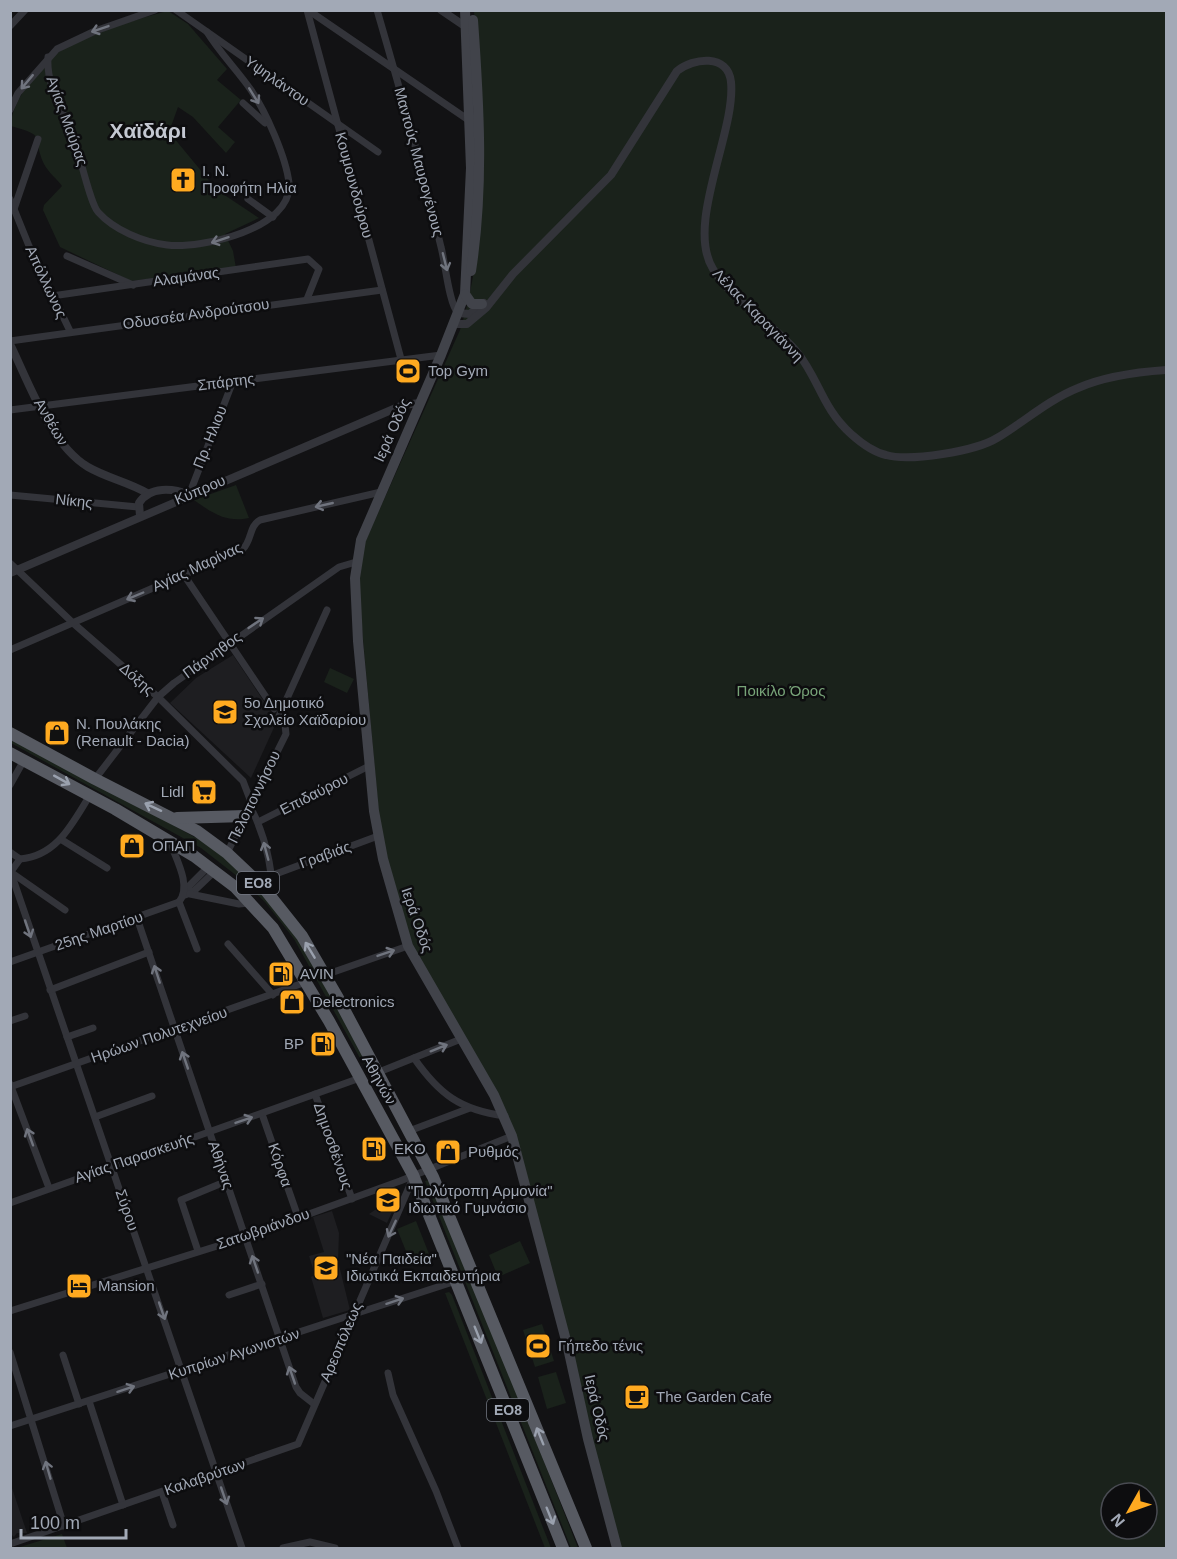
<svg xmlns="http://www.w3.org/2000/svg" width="1177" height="1559" viewBox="0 0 1177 1559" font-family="Helvetica,sans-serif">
  <rect width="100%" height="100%" fill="#121214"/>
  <g fill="#1e1e21">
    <path d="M233 655 277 721 251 778 170 703 196 678Z"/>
    <path d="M388 1188 400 1194 387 1223 369 1214 381 1206 377 1194Z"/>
    <path d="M332 1211 339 1233 338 1261 350 1310 323 1318 311 1277 315 1275 309 1256 324 1252 313 1217Z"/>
    <path d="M11 1485 27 1533H17L14 1537 11 1534Z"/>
  </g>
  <g fill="#1a221b" fill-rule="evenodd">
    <path d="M168 11 188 24 227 69 217 80 241 100 218 127 235 142 226 153 193 117 178 107 169 132 217 190 259 218 225 234 233 251 236 268 131 281 60 247 43 210 44 205 62 186C57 179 48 172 44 164 31 135 49 137 11 126 10 102 43 60 64 49 93 33 136 19 168 11Z"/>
    <path d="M474 11H1166V1548H617L512 1136 420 970 383 859 356 562 460 330C491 236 481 109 474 11ZM1111 1493H1147V1529H1111Z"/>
    <path d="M236 485 249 518C227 523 212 513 194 500Z"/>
    <path d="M330 668 354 679 347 693 324 682Z"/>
    <path d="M10 736 211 846 246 876 283 917 322 976 373 1075 361 1060 294 939 265 902 242 880 201 848 11 743Z"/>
    <path d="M429 1180 476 1289 578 1548H571L425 1181Z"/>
    <path d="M416 1221 429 1254 410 1261 397 1229Z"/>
    <path d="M520 1241 530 1263 498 1277 489 1255Z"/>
    <path d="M449 1292 452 1295 551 1548H545L445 1293Z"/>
    <path d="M542 1324 554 1361 535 1367 523 1330Z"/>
    <path d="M556 1372 566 1403 547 1409 538 1377Z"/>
    <path d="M62 1534 67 1548 20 1547Z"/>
  </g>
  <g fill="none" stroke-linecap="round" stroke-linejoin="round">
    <g stroke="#33343a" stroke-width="7">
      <path d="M176 10 378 152"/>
      <path d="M307 10 401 359"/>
      <path d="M308 10 470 121"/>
      <path d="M377 10C400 89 422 167 441 247 445 261 449 305 458 313"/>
      <path d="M10 26 25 10"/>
      <path d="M48 57C46 88 64 111 74 139 80 155 90 203 98 212 114 230 143 242 167 245 201 249 293 229 289 183 286 157 266 112 251 90 237 70 220 53 207 32"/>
      <path d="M243 103 265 123"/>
      <path d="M10 110 18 93 57 49 95 31 155 10"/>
      <path d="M10 199 29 246 70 331"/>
      <path d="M248 199 273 217"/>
      <path d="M14 209 38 139"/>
      <path d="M67 256 133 285"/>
      <path d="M52 296 308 259 319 269 307 299"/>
      <path d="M10 341 382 290"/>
      <path d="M10 410 441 355"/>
      <path d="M10 495 138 507"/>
      <path d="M189 495 233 381"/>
      <path d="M10 563 73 623 158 697 243 781 251 802"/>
      <path d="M184 575 274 709"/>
      <path d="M10 650 243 549C252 540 249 526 260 520L381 492"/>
      <path d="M95 779 158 697 174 683 339 567 356 562"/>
      <path d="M10 785 24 760"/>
      <path d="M250 806C264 833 272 866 273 897"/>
      <path d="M258 822 369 766"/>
      <path d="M62 840 107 868"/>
      <path d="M10 852 20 859 10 873"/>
      <path d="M227 853 286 734 285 725 279 716 327 610"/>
      <path d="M20 859C57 856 72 824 90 795"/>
      <path d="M208 867 189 886 185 895 193 892 215 871"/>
      <path d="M11 873 242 1548"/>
      <path d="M12 873 65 910"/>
      <path d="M273 875 378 836"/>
      <path d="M190 894 239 904 249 903"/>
      <path d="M179 902 197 949"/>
      <path d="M137 918 296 1387 300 1393 314 1404"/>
      <path d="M228 944 273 995"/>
      <path d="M10 962 179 902C192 886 176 859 170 842"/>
      <path d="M325 975 408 946"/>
      <path d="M50 990 149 952"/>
      <path d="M10 1021 25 1016"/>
      <path d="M67 1037 93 1028"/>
      <path d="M414 1058C439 1094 460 1110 505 1116"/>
      <path d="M379 1072 461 1039"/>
      <path d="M10 1084 49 1188"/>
      <path d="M10 1087 306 982"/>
      <path d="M315 1094 352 1199"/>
      <path d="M262 1114 298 1217"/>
      <path d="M95 1117 152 1096"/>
      <path d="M409 1131 470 1108"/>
      <path d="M10 1203 360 1078"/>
      <path d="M198 1251 181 1200 227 1181"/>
      <path d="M229 1295 262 1284"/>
      <path d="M10 1311 246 1237 400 1181 512 1136"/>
      <path d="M10 1352 64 1526"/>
      <path d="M63 1355 79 1404"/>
      <path d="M388 1373 393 1395 436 1491 458 1548"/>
      <path d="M89 1401 123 1505"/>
      <path d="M10 1426 456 1281"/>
      <path d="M162 1492 173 1525"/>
      <path d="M10 1544 298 1444 413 1178"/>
      <path d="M283 1548 310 1542 335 1548"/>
    </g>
    <g stroke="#33343a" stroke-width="8">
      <path d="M441 10 466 27"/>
      <path d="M458 313 470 314 484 303"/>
      <path d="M454 324H467L486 308 513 274 611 175 677 71C693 58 728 53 731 82 736 132 685 224 713 269 732 301 773 323 797 352 819 379 822 408 851 434 861 443 873 452 886 455 910 462 976 451 997 438 1024 422 1048 400 1078 388 1105 376 1137 372 1166 370"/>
      <path d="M10 344C29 383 50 444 88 467 107 478 128 482 147 493"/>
      <path d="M140 516 139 503C150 486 173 488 189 495"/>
      <path d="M10 573 403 405 420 403"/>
    </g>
    <g stroke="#41434a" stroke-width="10">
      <path d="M465 10 471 168 465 294 441 355 361 540 355 578 358 641 374 811 383 859 408 946 494 1095 512 1136 568 1348 588 1439 617 1548"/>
      <path d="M471 271C484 187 479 104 473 20"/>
      <path d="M465 294 472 304H482"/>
    </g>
    <g stroke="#575a62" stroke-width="12">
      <path d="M10 733 95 779 197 831 227 853 263 887 302 936 338 998 433 1177 586 1548"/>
      <path d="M10 753 115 809 194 856 235 887 273 928 329 1021 413 1175 563 1548"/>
      <path d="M177 818 245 816"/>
    </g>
  </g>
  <defs><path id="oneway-shaft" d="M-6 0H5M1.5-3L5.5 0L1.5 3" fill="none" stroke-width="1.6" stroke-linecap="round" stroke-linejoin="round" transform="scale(1.5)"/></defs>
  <g stroke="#70747e">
    <use href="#oneway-shaft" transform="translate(100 29) rotate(161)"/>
    <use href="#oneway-shaft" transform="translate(27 82) rotate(130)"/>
    <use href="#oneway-shaft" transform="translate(254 96) rotate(58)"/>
    <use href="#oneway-shaft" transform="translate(220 240) rotate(162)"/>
    <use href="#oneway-shaft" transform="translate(445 262) rotate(76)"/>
    <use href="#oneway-shaft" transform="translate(324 505) rotate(167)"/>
    <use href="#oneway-shaft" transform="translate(135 596) rotate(157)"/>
    <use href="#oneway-shaft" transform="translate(256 623) rotate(-34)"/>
    <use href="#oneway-shaft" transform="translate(266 851) rotate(-105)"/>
    <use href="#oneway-shaft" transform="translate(28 929) rotate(71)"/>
    <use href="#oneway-shaft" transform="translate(386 953) rotate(-19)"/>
    <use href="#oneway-shaft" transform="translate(157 974) rotate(-108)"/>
    <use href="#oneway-shaft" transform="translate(439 1048) rotate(-22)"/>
    <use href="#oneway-shaft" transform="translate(185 1060) rotate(-109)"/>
    <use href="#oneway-shaft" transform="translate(244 1120) rotate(-19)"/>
    <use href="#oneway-shaft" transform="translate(30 1137) rotate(-110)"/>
    <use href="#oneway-shaft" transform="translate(392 1229) rotate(115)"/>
    <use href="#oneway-shaft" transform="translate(255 1264) rotate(-109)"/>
    <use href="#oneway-shaft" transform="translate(395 1301) rotate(-18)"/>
    <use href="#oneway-shaft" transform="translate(162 1311) rotate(71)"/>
    <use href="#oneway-shaft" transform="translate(292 1375) rotate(-109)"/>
    <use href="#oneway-shaft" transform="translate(126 1389) rotate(-18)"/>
    <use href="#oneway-shaft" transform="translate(48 1470) rotate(-106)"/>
    <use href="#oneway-shaft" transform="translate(224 1496) rotate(71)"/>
  </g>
  <g stroke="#9aa1ae">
    <use href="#oneway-shaft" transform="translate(62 780) rotate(29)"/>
    <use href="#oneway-shaft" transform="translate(153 807) rotate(-155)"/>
    <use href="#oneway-shaft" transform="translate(310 950) rotate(-121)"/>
    <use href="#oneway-shaft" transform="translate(478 1335) rotate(68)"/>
    <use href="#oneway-shaft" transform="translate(540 1436) rotate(-112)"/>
    <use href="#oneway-shaft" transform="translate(550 1516) rotate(68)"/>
  </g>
  <defs>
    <g id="church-square" transform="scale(1.35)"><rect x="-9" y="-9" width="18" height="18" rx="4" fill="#ffaa20" stroke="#0d0d0f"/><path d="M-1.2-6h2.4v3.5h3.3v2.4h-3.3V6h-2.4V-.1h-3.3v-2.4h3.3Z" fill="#111"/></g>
    <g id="stadium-square" transform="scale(1.35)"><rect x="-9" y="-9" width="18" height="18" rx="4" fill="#ffaa20" stroke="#0d0d0f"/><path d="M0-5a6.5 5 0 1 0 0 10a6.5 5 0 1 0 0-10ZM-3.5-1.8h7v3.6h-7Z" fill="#111"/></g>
    <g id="school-square" transform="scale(1.35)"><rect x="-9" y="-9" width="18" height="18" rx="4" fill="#ffaa20" stroke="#0d0d0f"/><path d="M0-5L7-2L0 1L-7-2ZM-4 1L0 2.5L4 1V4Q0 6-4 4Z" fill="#111"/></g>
    <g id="shop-square" transform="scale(1.35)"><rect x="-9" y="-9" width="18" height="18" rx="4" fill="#ffaa20" stroke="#0d0d0f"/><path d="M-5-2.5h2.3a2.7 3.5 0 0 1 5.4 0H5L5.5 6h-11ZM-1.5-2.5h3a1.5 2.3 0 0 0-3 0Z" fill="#111"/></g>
    <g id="supermarket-square" transform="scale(1.35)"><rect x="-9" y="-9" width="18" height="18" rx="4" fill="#ffaa20" stroke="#0d0d0f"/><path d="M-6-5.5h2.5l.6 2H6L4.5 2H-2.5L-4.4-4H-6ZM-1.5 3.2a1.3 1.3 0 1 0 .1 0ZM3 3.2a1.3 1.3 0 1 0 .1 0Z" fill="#111"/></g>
    <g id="fuel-square" transform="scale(1.35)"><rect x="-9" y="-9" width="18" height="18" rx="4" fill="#ffaa20" stroke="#0d0d0f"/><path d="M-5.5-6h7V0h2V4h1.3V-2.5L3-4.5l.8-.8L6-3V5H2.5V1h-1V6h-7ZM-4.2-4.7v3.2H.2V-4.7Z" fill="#111"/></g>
    <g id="hotel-square" transform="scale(1.35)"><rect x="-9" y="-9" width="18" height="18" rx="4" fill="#ffaa20" stroke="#0d0d0f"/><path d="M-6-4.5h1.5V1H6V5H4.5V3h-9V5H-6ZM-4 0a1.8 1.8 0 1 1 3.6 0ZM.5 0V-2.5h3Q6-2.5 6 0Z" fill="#111"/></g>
    <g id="cafe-square" transform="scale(1.35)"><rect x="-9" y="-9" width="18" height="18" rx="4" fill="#ffaa20" stroke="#0d0d0f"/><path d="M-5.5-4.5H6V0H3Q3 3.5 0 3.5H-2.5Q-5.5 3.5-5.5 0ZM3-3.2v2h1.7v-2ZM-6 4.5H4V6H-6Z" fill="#111"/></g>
  </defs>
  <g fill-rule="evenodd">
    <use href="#church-square" x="183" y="180"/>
    <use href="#stadium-square" x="408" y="371"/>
    <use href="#school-square" x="225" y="712"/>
    <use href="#shop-square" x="57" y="733"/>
    <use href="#supermarket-square" x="204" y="792"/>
    <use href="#shop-square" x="132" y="846"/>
    <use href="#fuel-square" x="281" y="974"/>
    <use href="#shop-square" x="292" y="1002"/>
    <use href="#fuel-square" x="323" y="1044"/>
    <use href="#fuel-square" x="374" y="1149"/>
    <use href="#shop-square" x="448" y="1152"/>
    <use href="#school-square" x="388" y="1200"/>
    <use href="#school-square" x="326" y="1268"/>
    <use href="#hotel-square" x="79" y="1286"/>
    <use href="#stadium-square" x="538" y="1346"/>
    <use href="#cafe-square" x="637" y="1397"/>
  </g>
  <g text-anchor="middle" stroke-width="5" stroke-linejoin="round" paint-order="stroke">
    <g fill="#0d0d0f" stroke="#757a84" stroke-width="1.5">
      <rect x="237" y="872" width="42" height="22" rx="4.5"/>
      <rect x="487" y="1399" width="42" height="22" rx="4.5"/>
    </g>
    <g font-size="14" font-weight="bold" fill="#a2a9b6">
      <text x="258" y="888">ΕΟ8</text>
      <text x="508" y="1415">ΕΟ8</text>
    </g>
    <g font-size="15" fill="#a2a9b6" stroke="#0d0d0f">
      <text transform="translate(277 81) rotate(35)" y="5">Υψηλάντου</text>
      <text transform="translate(67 121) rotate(70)" y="5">Αγίας Μαύρας</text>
      <text transform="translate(419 162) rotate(75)" y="5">Μαντούς Μαυρογένους</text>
      <text transform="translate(354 185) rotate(75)" y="5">Κουμουνδούρου</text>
      <text transform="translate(186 277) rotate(-8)" y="5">Αλαμάνας</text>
      <text transform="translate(46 282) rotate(65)" y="5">Απόλλωνος</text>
      <text transform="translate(196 314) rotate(-8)" y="5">Οδυσσέα Ανδρούτσου</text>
      <text transform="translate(758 315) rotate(46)" y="5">Λέλας Καραγιάννη</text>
      <text transform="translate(226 382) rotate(-7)" y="5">Σπάρτης</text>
      <text transform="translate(51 422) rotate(59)" y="5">Ανθέων</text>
      <text transform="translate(392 430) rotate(-66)" y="5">Ιερά Οδός</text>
      <text transform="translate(210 437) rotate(-68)" y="5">Πρ. Ηλιου</text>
      <text transform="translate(200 490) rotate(-23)" y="5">Κύπρου</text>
      <text transform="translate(74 501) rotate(6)" y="5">Νίκης</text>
      <text transform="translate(197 567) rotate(-25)" y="5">Αγίας Μαρίνας</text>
      <text transform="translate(212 655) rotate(-36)" y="5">Πάρνηθος</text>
      <text transform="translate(137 679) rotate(41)" y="5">Δόξης</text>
      <text transform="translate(314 794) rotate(-27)" y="5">Επιδαύρου</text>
      <text transform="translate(254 797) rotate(-64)" y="5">Πελοποννήσου</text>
      <text transform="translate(325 855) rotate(-20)" y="5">Γραβιάς</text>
      <text transform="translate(417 920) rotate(71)" y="5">Ιερά Οδός</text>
      <text transform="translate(99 931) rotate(-19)" y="5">25ης Μαρτίου</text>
      <text transform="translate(159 1035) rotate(-19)" y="5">Ηρώων Πολυτεχνείου</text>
      <text transform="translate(379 1080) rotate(61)" y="5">Αθηνών</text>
      <text transform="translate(333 1146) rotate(71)" y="5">Δημοσθένους</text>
      <text transform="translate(134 1158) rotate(-19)" y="5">Αγίας Παρασκευής</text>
      <text transform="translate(221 1165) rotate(71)" y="5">Αθήνας</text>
      <text transform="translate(280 1165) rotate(71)" y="5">Κόρφα</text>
      <text transform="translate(127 1210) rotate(71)" y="5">Σύρου</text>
      <text transform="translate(263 1229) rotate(-19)" y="5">Σατωβριάνδου</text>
      <text transform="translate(341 1342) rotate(-67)" y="5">Αρεοπόλεως</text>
      <text transform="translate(234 1354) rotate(-18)" y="5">Κυπρίων Αγωνιστών</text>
      <text transform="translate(597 1408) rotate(77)" y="5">Ιερά Οδός</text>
      <text transform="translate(205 1477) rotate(-19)" y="5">Καλαβρύτων</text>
    </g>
    <g font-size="15" fill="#a2a9b6" stroke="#0d0d0f" text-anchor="start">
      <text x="202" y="176">Ι. Ν.<tspan x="202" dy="17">Προφήτη Ηλία</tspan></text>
      <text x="428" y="376">Top Gym</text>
      <text x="244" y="708">5ο Δημοτικό<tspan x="244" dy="17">Σχολείο Χαϊδαρίου</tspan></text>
      <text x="76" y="729">Ν. Πουλάκης<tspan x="76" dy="17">(Renault - Dacia)</tspan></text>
      <text x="184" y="797" text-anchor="end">Lidl</text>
      <text x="152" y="851">ΟΠΑΠ</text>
      <text x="300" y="979">AVIN</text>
      <text x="312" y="1007">Delectronics</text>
      <text x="304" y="1049" text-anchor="end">BP</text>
      <text x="394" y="1154">EKO</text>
      <text x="468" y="1157">Ρυθμός</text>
      <text x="408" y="1196">"Πολύτροπη Αρμονία"<tspan x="408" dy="17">Ιδιωτικό Γυμνάσιο</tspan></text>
      <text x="346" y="1264">"Νέα Παιδεία"<tspan x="346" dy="17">Ιδιωτικά Εκπαιδευτήρια</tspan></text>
      <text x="98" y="1291">Mansion</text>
      <text x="558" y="1351">Γήπεδο τένις</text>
      <text x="656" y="1402">The Garden Cafe</text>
    </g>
    <g font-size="15" fill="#77a378" stroke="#0d0d0f">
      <text x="781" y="696">Ποικίλο Όρος</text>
    </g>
    <g font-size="21" font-weight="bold" fill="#c4c8d2" stroke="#0d0d0f">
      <text x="148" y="138">Χαϊδάρι</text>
    </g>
  </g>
  <rect width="1177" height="1559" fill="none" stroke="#a2a9b6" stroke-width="24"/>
  <g transform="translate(1129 1511) rotate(230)"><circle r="28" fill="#0d0d0f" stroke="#494b52" stroke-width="1.5"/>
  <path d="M0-4.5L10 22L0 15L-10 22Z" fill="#ffaa20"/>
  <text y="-9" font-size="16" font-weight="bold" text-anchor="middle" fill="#a2a9b6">N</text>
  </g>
  <path d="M21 1529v9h105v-9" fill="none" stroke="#a2a9b6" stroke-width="3"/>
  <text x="30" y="1529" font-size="18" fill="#a2a9b6" stroke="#0d0d0f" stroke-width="4.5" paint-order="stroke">100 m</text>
</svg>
